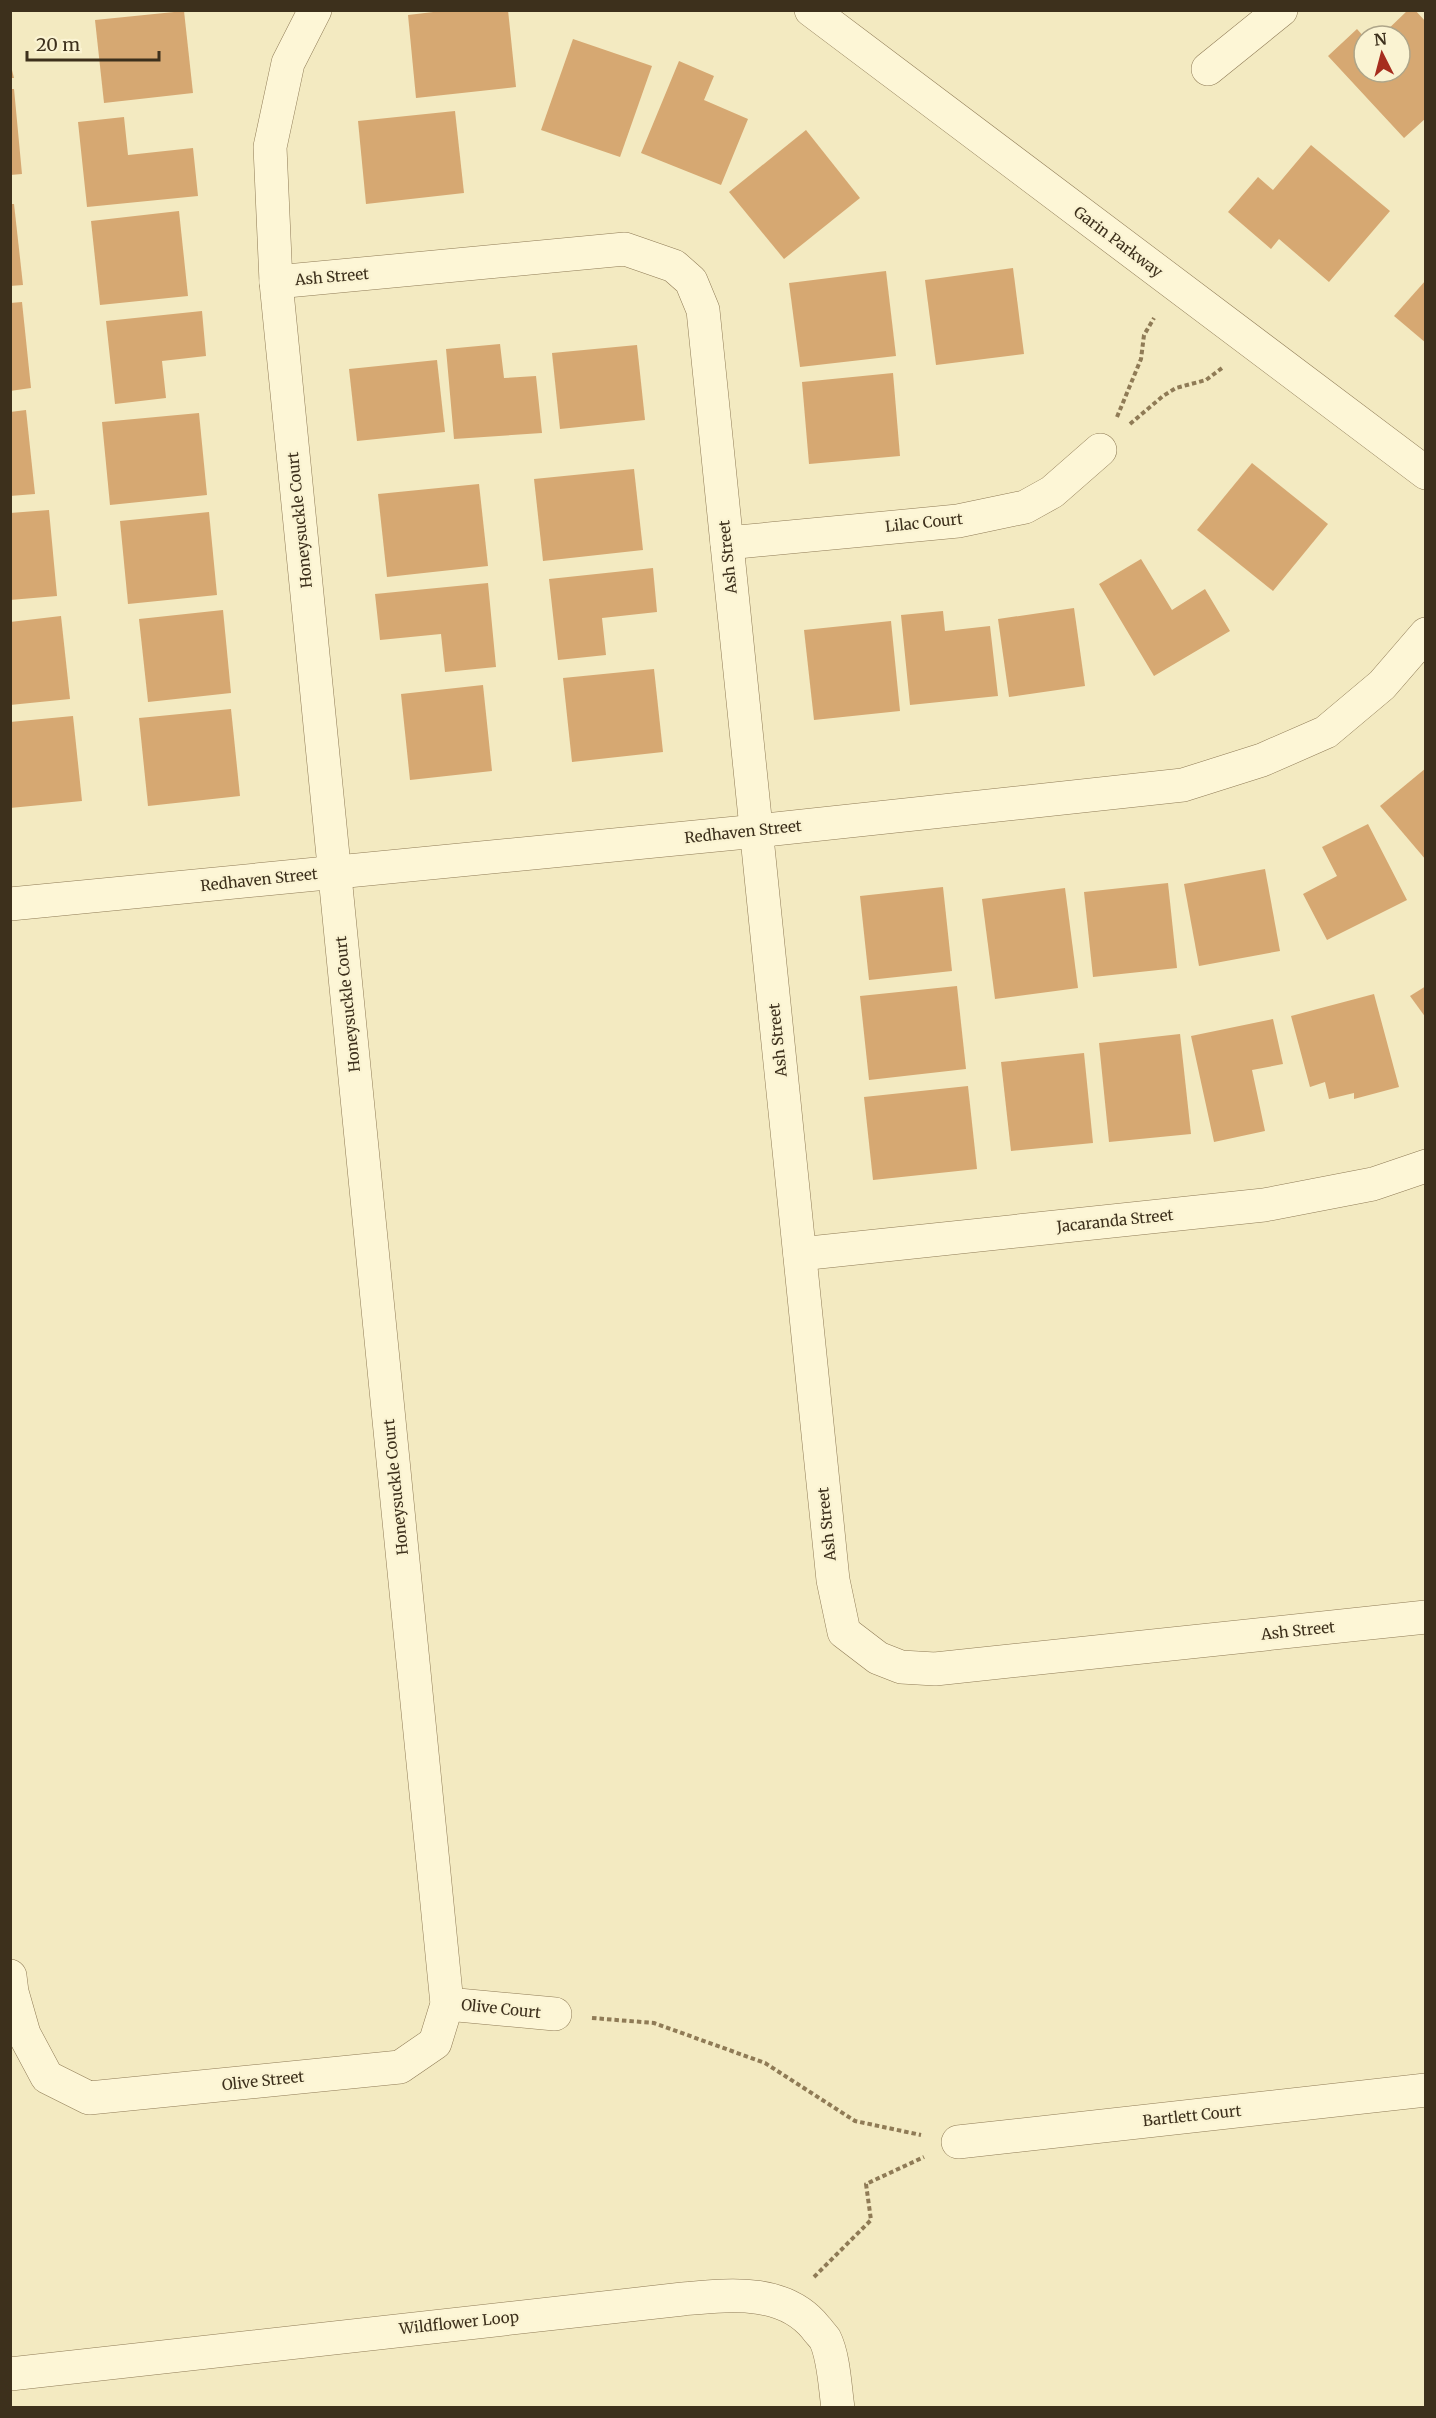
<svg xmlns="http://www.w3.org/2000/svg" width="1436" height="2418" viewBox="0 0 1436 2418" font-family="Merriweather,serif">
  <rect width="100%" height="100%" fill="#f3eac1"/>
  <g fill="#d6a872">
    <path d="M450 10H508L516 87 416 98 408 15Z"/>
    <path d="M1408 10H1415L1426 22V118L1404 138 1328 56 1357 29 1364 37V72H1400V36H1381Z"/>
    <path d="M184 11 193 93 104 103 95 20Z"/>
    <path d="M573 39 652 66 620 157 541 130Z"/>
    <path d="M679 61 714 76 704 100 748 119 721 185 641 153Z"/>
    <path d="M10 62 14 78H10Z"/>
    <path d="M10 89H14L22 174 10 175Z"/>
    <path d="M455 111 464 193 366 204 358 121Z"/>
    <path d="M124 117 128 155 193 148 198 196 87 207 78 122Z"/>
    <path d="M806 130 860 198 784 259 729 192Z"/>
    <path d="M1311 145 1390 211 1329 282 1279 239 1271 249 1228 212 1258 177 1273 190Z"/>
    <path d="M10 204H14L23 285 10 286Z"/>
    <path d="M179 211 188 296 100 305 91 221Z"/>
    <path d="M1013 268 1024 354 936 365 925 280Z"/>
    <path d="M886 271 896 356 800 367 789 283Z"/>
    <path d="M1426 280V343L1394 316Z"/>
    <path d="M22 302 31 388 10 391V303Z"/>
    <path d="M202 311 206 356 162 361 166 398 115 404 106 321Z"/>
    <path d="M500 344 504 378 536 376 542 433 454 439 446 349Z"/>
    <path d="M637 345 645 420 560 429 552 353Z"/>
    <path d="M437 360 445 432 357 441 349 369Z"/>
    <path d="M893 373 900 456 809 464 802 382Z"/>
    <path d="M26 410 35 494 10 496V412Z"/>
    <path d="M199 413 207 495 110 505 102 422Z"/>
    <path d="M1252 463 1328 524 1273 591 1197 530Z"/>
    <path d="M634 469 643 550 543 561 534 479Z"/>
    <path d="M479 484 488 566 387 577 378 494Z"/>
    <path d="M49 510 57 596 10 600V513Z"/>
    <path d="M209 512 217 595 128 604 120 521Z"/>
    <path d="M1141 559 1172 610 1205 589 1230 631 1154 676 1099 584Z"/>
    <path d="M653 568 657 612 602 618 606 655 558 660 549 579Z"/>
    <path d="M488 583 496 667 445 672 441 634 380 640 375 594Z"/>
    <path d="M1074 608 1085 686 1009 697 998 619Z"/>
    <path d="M223 610 231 693 148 702 139 619Z"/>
    <path d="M943 611 945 631 990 626 998 696 910 705 901 615Z"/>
    <path d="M61 616 70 699 10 705V622Z"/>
    <path d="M891 621 900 711 814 720 804 630Z"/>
    <path d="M654 669 663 752 572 762 563 678Z"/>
    <path d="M483 685 492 771 410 780 401 694Z"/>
    <path d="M231 709 240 796 148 806 139 718Z"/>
    <path d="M73 716 82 801 10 808V722Z"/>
    <path d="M1426 768V860L1380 806Z"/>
    <path d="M1368 824 1407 900 1327 940 1303 894 1337 876 1322 847Z"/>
    <path d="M1265 869 1280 951 1199 966 1184 884Z"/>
    <path d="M1168 883 1177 968 1093 977 1084 892Z"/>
    <path d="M943 887 952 971 869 980 860 896Z"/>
    <path d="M1065 888 1078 988 995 999 982 899Z"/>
    <path d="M957 986 966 1069 869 1080 860 996Z"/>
    <path d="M1426 986V1018L1410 996Z"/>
    <path d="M1374 994 1399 1087 1354 1099V1093L1329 1099 1325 1082 1310 1087 1291 1016Z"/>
    <path d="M1273 1019 1283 1064 1252 1070 1265 1131 1214 1142 1191 1036Z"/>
    <path d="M1180 1034 1191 1134 1109 1142 1099 1043Z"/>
    <path d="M1084 1053 1093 1143 1011 1151 1001 1062Z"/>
    <path d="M968 1086 977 1169 873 1180 864 1097Z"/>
  </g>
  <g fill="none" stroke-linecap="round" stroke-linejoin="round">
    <g stroke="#8f7b56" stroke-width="34">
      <g id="minor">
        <path d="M1208 69 1281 10"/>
        <path d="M276 282 625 249 674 266 691 281 703 310 833 1580 844 1632 878 1658 901 1667 935 1669 1426 1617"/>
        <path d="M727 543 958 521 1025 507 1052 492 1100 450"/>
        <path d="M10 904 757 831 1183 785 1262 760 1326 732 1382 685 1426 634"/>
        <path d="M800 1254 1264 1205 1373 1184 1426 1166"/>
        <path d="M10 1976 12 1992 24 2034 47 2077 89 2098 400 2067 435 2043 447 2004 276 282 270 147 288 63 315 10"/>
        <path d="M447 2004 555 2014"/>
        <path d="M958 2142 1426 2090"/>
        <path d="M10 2374 683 2299C729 2295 784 2288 816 2328 819 2332 823 2336 825 2339 834 2357 835 2388 838 2408"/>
      </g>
    </g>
    <g stroke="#8f7b56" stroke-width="34">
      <path id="tertiary" d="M811 10 1426 473"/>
    </g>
    <g stroke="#8f7b56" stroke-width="4" stroke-dasharray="4.5 3" stroke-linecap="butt">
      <path d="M1117 417 1141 359 1144 335 1154 318"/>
      <path d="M1130 424 1163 396 1176 388 1206 380 1222 368"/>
      <path d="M592 2018 654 2023 765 2063 855 2121 921 2135"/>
      <path d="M814 2277 871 2220 866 2184 924 2157"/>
    </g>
    <use href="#minor" stroke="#fdf6d6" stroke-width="33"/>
    <use href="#tertiary" stroke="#fdf6d6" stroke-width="33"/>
  </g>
  <g text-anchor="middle" stroke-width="4.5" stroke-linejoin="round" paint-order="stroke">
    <g font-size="15" fill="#3d301c" stroke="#faf3d2">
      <text transform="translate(1118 242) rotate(37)" y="5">Garin Parkway</text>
      <text transform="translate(332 277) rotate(-5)" y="5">Ash Street</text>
      <text transform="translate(300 520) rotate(-96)" y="5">Honeysuckle Court</text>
      <text transform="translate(924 523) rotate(-6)" y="5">Lilac Court</text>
      <text transform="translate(728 557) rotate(-96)" y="5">Ash Street</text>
      <text transform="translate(743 832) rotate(-6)" y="5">Redhaven Street</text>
      <text transform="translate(259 880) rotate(-6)" y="5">Redhaven Street</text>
      <text transform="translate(348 1004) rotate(-96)" y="5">Honeysuckle Court</text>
      <text transform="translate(778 1040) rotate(-96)" y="5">Ash Street</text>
      <text transform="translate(1115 1221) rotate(-6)" y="5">Jacaranda Street</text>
      <text transform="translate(396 1487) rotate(-96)" y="5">Honeysuckle Court</text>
      <text transform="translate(827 1524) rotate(-96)" y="5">Ash Street</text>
      <text transform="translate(1298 1631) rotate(-6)" y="5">Ash Street</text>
      <text transform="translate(501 2009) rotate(6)" y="5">Olive Court</text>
      <text transform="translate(263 2081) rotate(-6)" y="5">Olive Street</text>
      <text transform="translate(1192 2116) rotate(-6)" y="5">Bartlett Court</text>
      <text transform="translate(459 2323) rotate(-6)" y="5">Wildflower Loop</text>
    </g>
  </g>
  <rect width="1436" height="2418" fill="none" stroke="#3d301c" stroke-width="24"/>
  <g transform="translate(1382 54) rotate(354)"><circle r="28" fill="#faf3d2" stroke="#aea589" stroke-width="1.5"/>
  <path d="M0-4.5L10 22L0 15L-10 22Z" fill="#a62d1e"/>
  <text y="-9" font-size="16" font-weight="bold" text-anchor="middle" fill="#3d301c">N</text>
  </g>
  <path d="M27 51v9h132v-9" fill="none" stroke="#3d301c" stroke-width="3"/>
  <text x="36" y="51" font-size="18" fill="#3d301c" stroke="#faf3d2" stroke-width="4.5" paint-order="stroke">20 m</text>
</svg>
